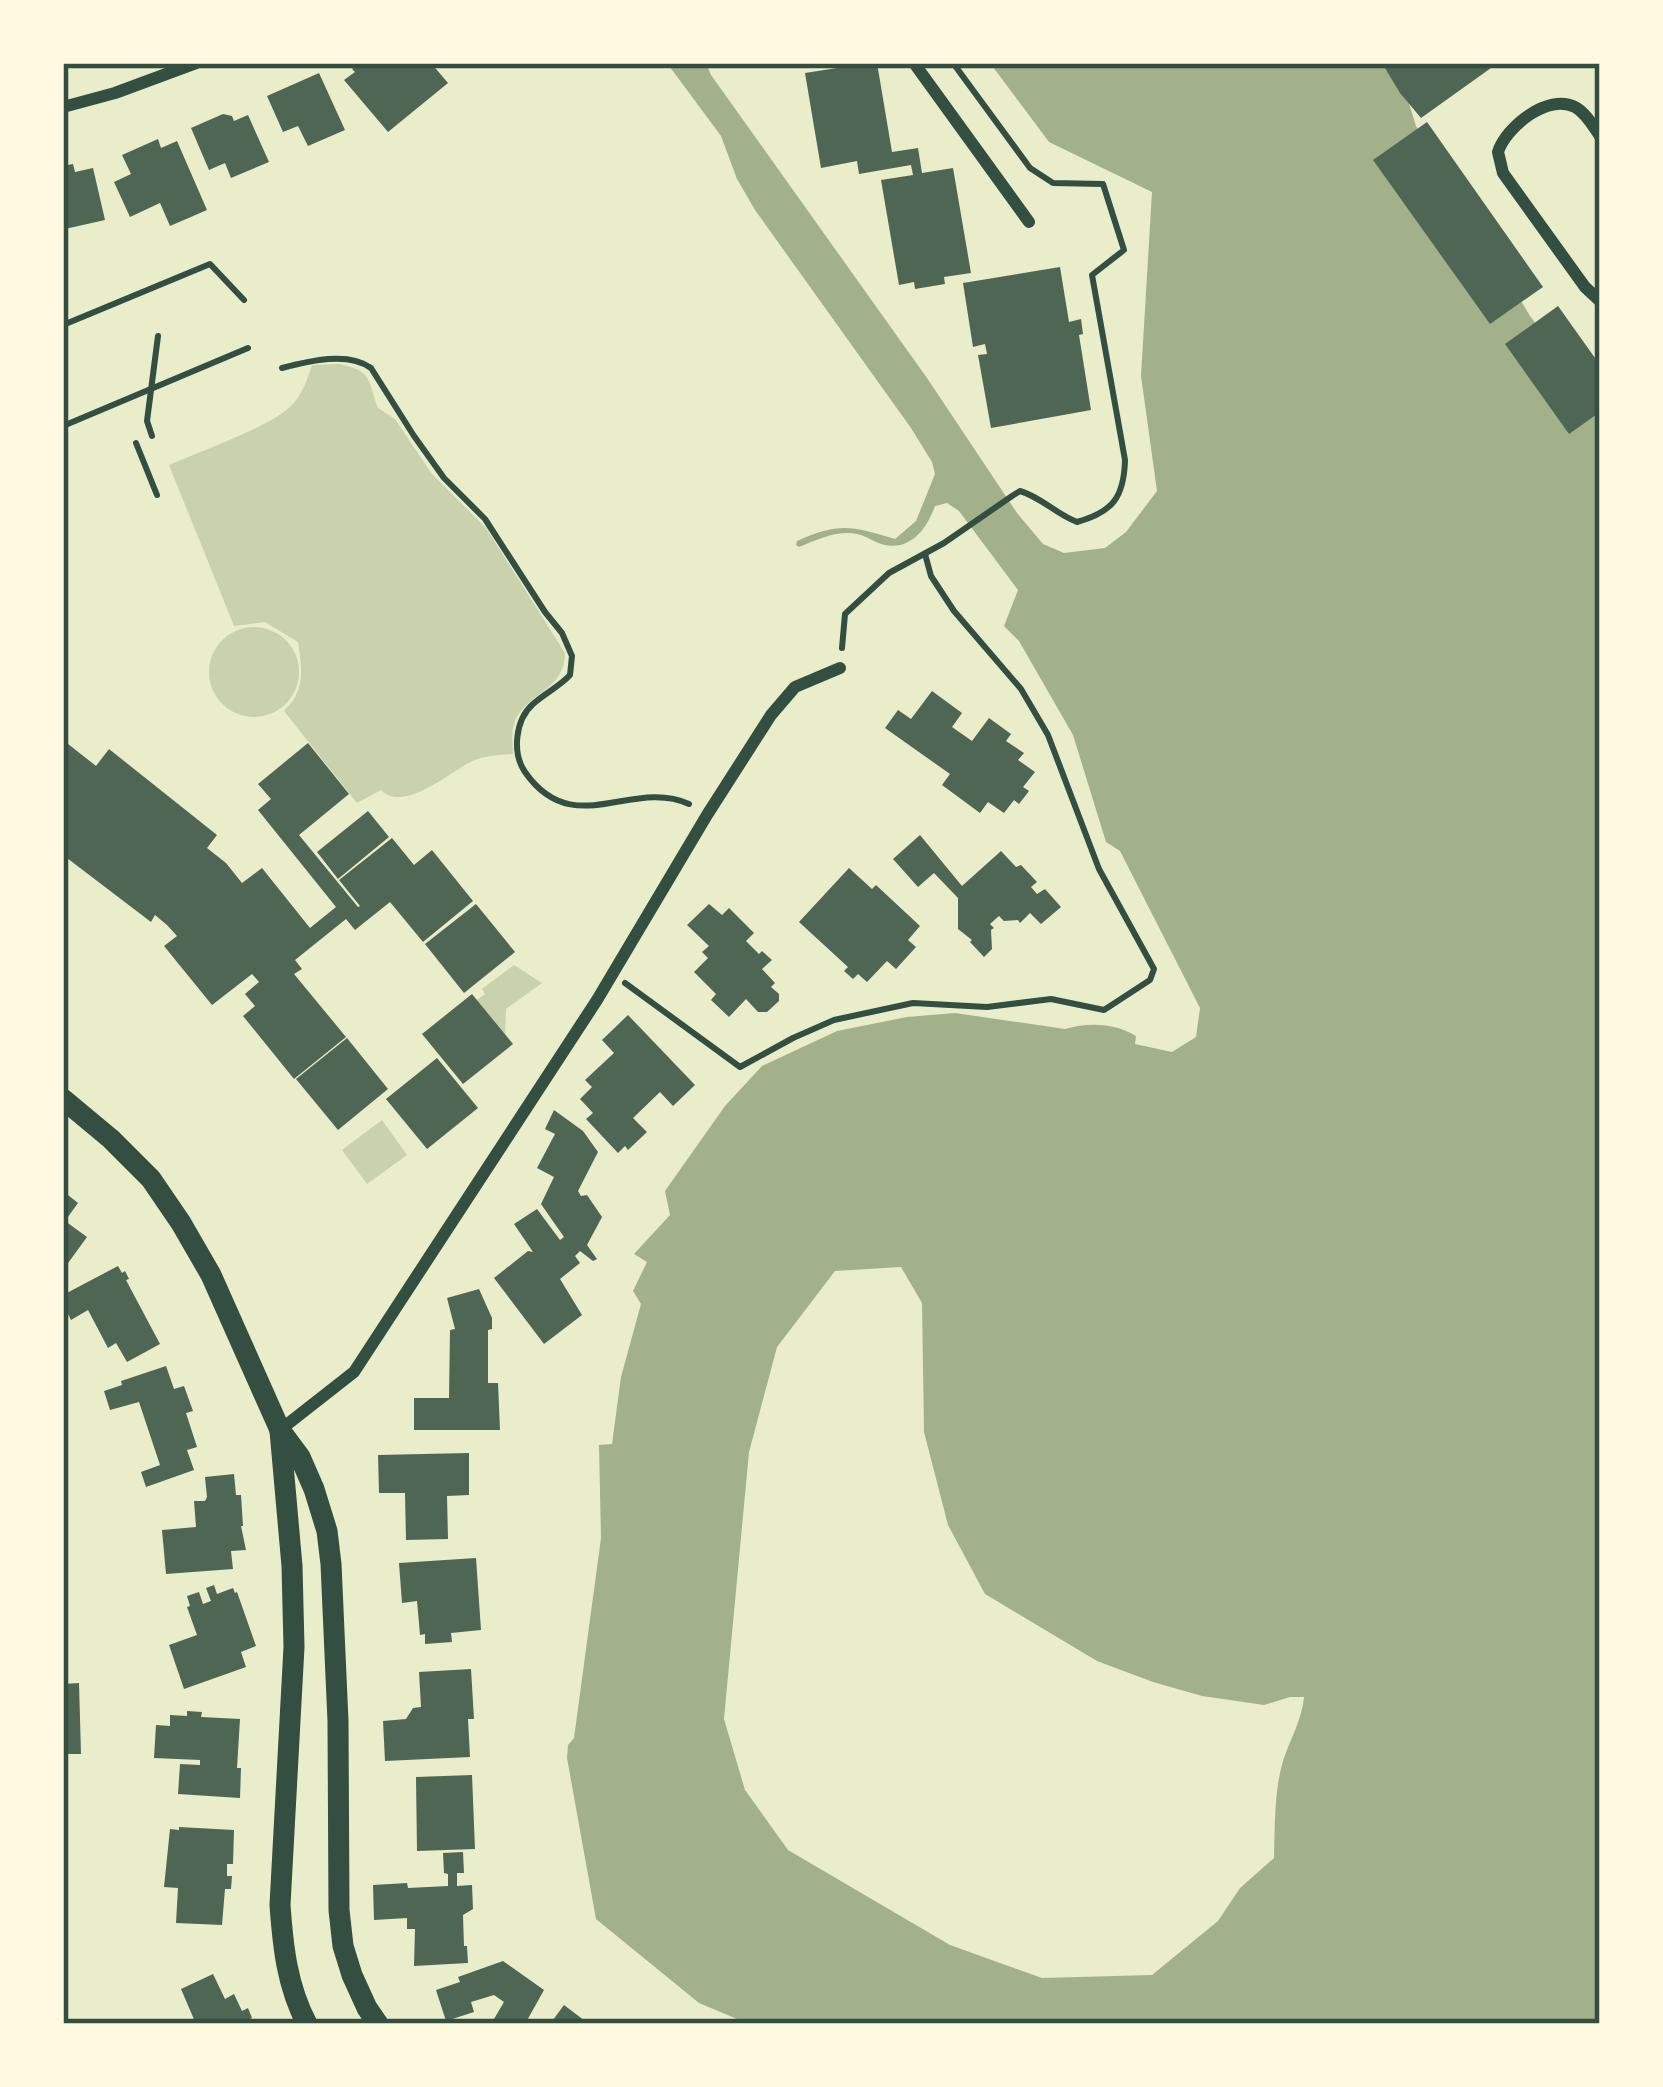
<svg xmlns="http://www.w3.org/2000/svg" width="1663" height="2087" viewBox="0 0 1663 2087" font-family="'Noto Sans',sans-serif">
  <rect width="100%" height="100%" fill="#e9edc9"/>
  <g fill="#cad2ad">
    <path d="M339 364C373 371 367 379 378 408L395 419 432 474 486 528 565 653C564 693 526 691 514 724 511 733 513 745 513 754 500 755 488 755 475 760 451 770 405 814 381 790L357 803 284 711C306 690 302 669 298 642L265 622 234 626 169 465C198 452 269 427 290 407 302 396 307 380 312 365Z"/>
    <circle cx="254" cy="672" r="45"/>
    <path d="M514 965 542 983 506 1009 505 1034 477 1000 485 994 482 989Z"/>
    <path d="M382 1120 407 1155 367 1184 342 1150Z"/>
  </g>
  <path fill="#a3b18a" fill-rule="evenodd" d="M667 63H706L711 75 927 378 1017 513 1043 544 1064 553 1105 548 1126 532 1157 491 1141 376 1152 192 1049 142 990 63H1462L1408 100 1416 126 1530 316 1600 409V2024H749L699 2003 596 1919 567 1758 568 1745 574 1738 601 1538 599 1445 612 1444 621 1377 641 1304 633 1291 647 1262 634 1254 670 1215 665 1191 725 1106 762 1066 837 1031 907 1017 955 1013 1065 1029C1089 1022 1115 1023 1136 1036L1135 1044 1172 1052 1196 1037 1200 1008 1120 851 1106 842 1073 735 1019 641 1004 626 1018 590 959 511 947 503 935 506C927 528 912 550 885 545 875 543 867 536 857 534 837 530 817 540 799 547L796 545 797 541C840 522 851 526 895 539L916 521 935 474 932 462 911 428 755 210 737 179 721 136ZM901 1267 922 1303 924 1432 948 1525 985 1594 1097 1661 1153 1682 1202 1696 1264 1705 1290 1697H1304C1302 1720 1290 1739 1283 1761 1274 1792 1275 1826 1274 1858L1240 1888 1218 1921 1152 1975 1042 1978 950 1945 788 1850 745 1790 724 1719 749 1452 777 1347 835 1271Z"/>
  <g fill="#4f6655">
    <path d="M355 63H431L448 83 388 132 344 80 355 72 352 69 357 65Z"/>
    <path d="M836 63H877L892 152 918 148 922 173 953 168 971 273 944 277 945 284 915 289 914 282 899 285 881 180 913 175 911 165 859 174 857 161 821 168 805 73 837 68Z"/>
    <path d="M1382 63H1498L1421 118 1400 93Z"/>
    <path d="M319 73 345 130 308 146 298 126 283 132 267 96Z"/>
    <path d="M223 114 232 116 234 121 248 115 269 162 231 178 225 163 209 170 191 128Z"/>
    <path d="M1427 122 1543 287 1490 324 1373 160Z"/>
    <path d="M158 139 161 148 177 141 207 210 170 226 160 203 130 217 114 182 131 174 122 155Z"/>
    <path d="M73 164 75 172 93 168 105 220 65 229 63 166Z"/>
    <path d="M1060 267 1069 322 1081 319 1083 334 1079 335 1091 410 991 428 978 355 987 354 985 344 973 347 963 283Z"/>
    <path d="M1558 306 1600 365V412L1569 434 1505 344Z"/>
    <path d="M932 691 962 713 952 727 972 741 989 718 1011 734 1006 741 1024 753 1018 760 1035 772 1023 787 1029 791 1019 804 1014 800 1004 813 988 802 980 813 942 785 950 774 885 728 898 710 911 719Z"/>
    <path d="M63 740 96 766 109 749 217 835 207 848 226 863 242 883 262 868 310 928 336 907 258 810 271 799 258 784 308 743 349 794 299 835 358 907 360 906 339 880 392 838 414 865 432 850 473 901 423 942 390 902 355 930 346 919 295 960 302 969 294 974 346 1037 294 1079 243 1016 255 1006 245 994 259 982 252 974 212 1005 164 946 177 936 167 925 155 915 151 922 63 855Z"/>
    <path d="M368 811 389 837 338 879 317 852Z"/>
    <path d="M920 835 962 886 1001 851 1016 867 1021 865 1037 882 1031 887 1037 894 1045 889 1061 907 1041 924 1030 913 1020 923 1018 920 1004 921 999 916 990 924 994 928 991 930 992 949 984 957 970 942 972 940 958 929V898L934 873 918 887 893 859Z"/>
    <path d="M849 868 872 889 876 885 920 926 908 940 916 947 896 969 887 961 867 982 858 974 853 979 844 971 848 967 799 922Z"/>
    <path d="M476 904 515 952 464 993 425 944Z"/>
    <path d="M709 904 722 915 729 908 754 933 746 941 759 954 762 951 772 960 762 969 775 983 771 987 779 994V1001L767 1012H758L746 999 729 1017 711 1000 716 994 694 972 708 958 702 952 709 946 687 925Z"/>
    <path d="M472 994 513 1044 463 1084 422 1034Z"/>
    <path d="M628 1015 695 1085 673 1106 660 1092 633 1118 647 1132 628 1150 625 1146 618 1153 586 1119 593 1113 580 1099 592 1087 585 1080 614 1053 602 1040Z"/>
    <path d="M347 1038 388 1089 338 1130 296 1079Z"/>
    <path d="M437 1058 478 1108 427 1149 386 1099Z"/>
    <path d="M554 1110 583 1131 598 1152 578 1191 581 1196 587 1195 602 1217 587 1245 597 1259 593 1261 580 1251 575 1256 580 1263 560 1279 582 1315 544 1344 494 1278 528 1251 533 1252 514 1224 537 1209 560 1240 564 1237 541 1204 554 1177 537 1168 555 1134 545 1129Z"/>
    <path d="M63 1191 78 1203 65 1221 87 1237 63 1270Z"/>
    <path d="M118 1266 122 1273 125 1271 129 1279 126 1280 160 1344 127 1362 116 1343 108 1348 88 1310 71 1320 63 1304V1295Z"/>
    <path d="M479 1289 492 1318V1329L488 1330V1383H498L500 1430H414V1398H449L450 1330 455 1329 447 1298Z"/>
    <path d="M166 1366 174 1389 184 1386 193 1411 186 1413 197 1447 187 1450 194 1470 146 1487 141 1472 160 1465 139 1402 110 1410 104 1391 122 1385 121 1381Z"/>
    <path d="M469 1453V1495L447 1496 448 1539 406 1540 405 1493H379L378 1455Z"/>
    <path d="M234 1474 236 1495H241L243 1526H241L246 1550 231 1551 233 1569 166 1574 162 1530 196 1527 194 1501H205L207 1497 205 1477Z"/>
    <path d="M476 1558 481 1630 451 1633 452 1642 425 1644V1634L420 1635 417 1601 402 1603 399 1563Z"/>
    <path d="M214 1585 217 1594 233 1588 235 1593 237 1592 256 1646 241 1652 246 1667 184 1689 169 1645 197 1635 187 1607 190 1606 187 1596 199 1592 203 1604 211 1601 206 1588Z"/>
    <path d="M471 1669 474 1719H468L470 1757 385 1761 383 1721 406 1719 413 1708 421 1707 419 1672Z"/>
    <path d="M79 1683 81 1754H63V1684Z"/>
    <path d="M187 1711 202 1712 201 1717 240 1719 237 1768H241L240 1798 178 1794 180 1764 200 1765V1760L154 1758 156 1725 170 1726V1715L187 1716Z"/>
    <path d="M472 1775 475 1849 417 1851 416 1777Z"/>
    <path d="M179 1827 234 1830 233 1864H227V1876H232L231 1889H225L222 1925 176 1923 178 1888 164 1887 170 1829 179 1830Z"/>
    <path d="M463 1852 464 1873H457V1886L472 1885 473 1909 463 1915 464 1946H467L468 1963 414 1966 415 1929H407V1918L374 1920 373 1885 407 1883 408 1888 448 1886V1874L444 1873 443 1853Z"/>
    <path d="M503 1961 544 1990 525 2024H491L504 2002 494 1995 471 2002 474 2012 446 2021 436 1990 460 1982 458 1977Z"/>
    <path d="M213 1974 225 1999 234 1994 242 2011 248 2008 252 2018 248 2020 250 2024H196L181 1989Z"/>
    <path d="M564 2005 589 2024H550Z"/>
  </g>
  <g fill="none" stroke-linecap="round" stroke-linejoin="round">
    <g stroke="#344e41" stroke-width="6">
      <path d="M63 325 210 264 244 300"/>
      <path d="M282 368C309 361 348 351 371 368L414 436 444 478 485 519 545 612 562 633 572 656 570 675C559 687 545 693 533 704 515 720 512 753 525 772 573 841 631 778 689 804"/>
      <path d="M63 426 248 348"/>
      <path d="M152 436 147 421 158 336"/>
      <path d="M136 443 157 495"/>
      <path d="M842 648 845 614 889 573 944 543 1012 496 1020 491C1041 497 1056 514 1077 522 1113 512 1124 497 1125 460L1092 275 1124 250 1103 184 1053 183 1030 168 953 63"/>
      <path d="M625 983 740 1067 793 1038 834 1020 913 1003 987 1007 1051 999 1104 1010 1150 980 1154 969 1099 869 1048 735 1021 689 954 611 931 576 925 554"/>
    </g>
    <g stroke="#344e41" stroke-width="12">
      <path d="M914 63 1029 222"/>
      <path d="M63 107 115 93 196 63"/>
      <path d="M1600 136C1593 126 1586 113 1575 107 1548 93 1506 127 1498 152L1503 173 1585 287 1600 301"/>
      <path d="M280 1430 354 1372 597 1000 707 815 771 715 795 687 840 668"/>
    </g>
    <g stroke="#344e41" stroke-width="21">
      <path d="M63 1099 111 1139 151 1179 181 1223 211 1275 280 1430 300 1457 314 1489 327 1531 331 1564 338 1721 339 1910 343 1946 352 1975 367 2008 378 2024"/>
      <path d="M280 1431 292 1566 294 1647 280 1905C283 1947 287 1986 307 2024"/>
    </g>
  </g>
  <rect width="1663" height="2087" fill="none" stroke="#fefae0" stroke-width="132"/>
  <rect x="66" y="66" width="1531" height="1955" fill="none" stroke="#344e41" stroke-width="4.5"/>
</svg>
